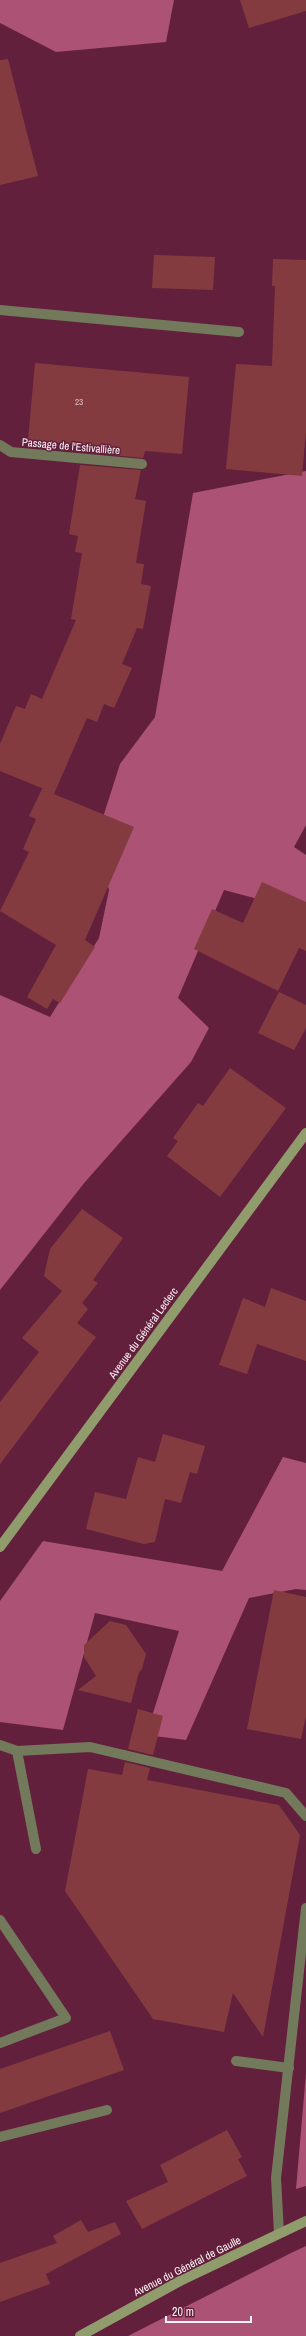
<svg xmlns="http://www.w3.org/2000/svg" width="306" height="2336" viewBox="0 0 306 2336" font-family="'Archivo Narrow',sans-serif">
  <rect width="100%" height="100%" fill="#63203c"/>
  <g fill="#ac5274">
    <path d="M0 0H174L166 42 56 52 0 23Z"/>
    <path d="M306 471V825L294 847 306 855V912L224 890 178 998 209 1028 191 1062 85 1182 0 1290V995L50 1017 99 938 109 890 96 839 120 764 155 717 193 493Z"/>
    <path d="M283 1457 306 1463V1590L296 1589 249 1598 186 1740 146 1735 179 1631 95 1613 63 1730 0 1722V1601L43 1541 222 1571Z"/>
    <path d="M306 2073V2186L296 2189Z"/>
    <path d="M306 2246V2336H128L293 2252Z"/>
  </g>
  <g fill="#843b40">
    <path d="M240 0H306V11L249 28Z"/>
    <path d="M8 59 38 176 0 185V60Z"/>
    <path d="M154 255 215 257 213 290 152 288Z"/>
    <path d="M273 259 306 260V431L302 476 226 469 236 364 272 366 275 286H272Z"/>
    <path d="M35 363 189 377 182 454 145 451 143 458 82 452 83 445 28 440Z"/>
    <path d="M80 465 141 470 135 499 146 501 136 563 144 564 141 584 151 586 143 629 137 628 122 664 132 668 114 708 104 704 97 722 87 718 54 794 134 827 85 940 95 947 60 1003 53 999 47 1009 27 997 56 945 0 911 29 852 23 849 36 819 29 816 42 789H44L0 771V744L16 706 25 709 31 694 42 699 76 620 71 619 82 553 75 552 78 536 69 534Z"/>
    <path d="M262 882 306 902V951L299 948 278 991 194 949 212 909 243 923Z"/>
    <path d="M279 992 306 1005V1028L294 1050 258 1033Z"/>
    <path d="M230 1068 286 1108 220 1197 167 1156 178 1141 173 1138 198 1103 203 1106Z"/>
    <path d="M82 1209 123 1238 93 1280 98 1283 82 1303 88 1309 77 1323 96 1337 0 1464V1402L39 1352 22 1338 62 1291 44 1276 50 1249Z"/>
    <path d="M271 1288 306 1301V1361L257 1344 247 1374 219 1365 243 1298 265 1307Z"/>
    <path d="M163 1434 205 1446 197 1474 190 1472 181 1503 165 1499 155 1542 144 1544 86 1529 95 1492 126 1499 138 1457 155 1462Z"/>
    <path d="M274 1590 306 1597V1716L301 1739 247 1729Z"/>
    <path d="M110 1621 126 1625 146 1654 142 1669 139 1672 131 1703 78 1690 96 1676 84 1657V1645Z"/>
    <path d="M138 1709 163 1716 153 1755 128 1749Z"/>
    <path d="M125 1762 150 1768 147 1780 279 1805 300 1835 263 2037 233 1993 224 2032 153 2019 65 1891 88 1769 122 1775Z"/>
    <path d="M110 2031 124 2070 0 2113V2069Z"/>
    <path d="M227 2130 242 2157 238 2159 247 2176 142 2229 126 2201 168 2182 160 2165Z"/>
    <path d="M81 2220 88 2232 115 2222 121 2234 46 2274 50 2284 0 2302V2263L57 2243 53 2236Z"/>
  </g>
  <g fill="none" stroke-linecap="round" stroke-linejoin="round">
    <g stroke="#737a5c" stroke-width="10">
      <path d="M0 310 239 332"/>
      <path d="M0 445 11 452 142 464"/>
      <path d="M0 1745 17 1751 90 1747 286 1793 306 1816"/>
      <path d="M17 1751 36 1849"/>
      <path d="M0 1920 66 2018 0 2043"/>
      <path d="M236 2061 289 2068"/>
      <path d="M0 2137 107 2110"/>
      <path d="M279 2233 276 2178 306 1908"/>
    </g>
    <g stroke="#919c6c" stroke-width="10">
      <path d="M0 1547 306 1133"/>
      <path d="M80 2336 180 2281 306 2221"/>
    </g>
  </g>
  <g text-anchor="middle" stroke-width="3" stroke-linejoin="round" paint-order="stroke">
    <g font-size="9" fill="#ddc4c8">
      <text x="79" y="405">23</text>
    </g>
    <g font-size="11" fill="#fbf2f5" stroke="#63203c">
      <text transform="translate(71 446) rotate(5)" y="4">Passage de l'Estivallière</text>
      <text transform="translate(143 1333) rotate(-54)" y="4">Avenue du Général Leclerc</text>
      <text transform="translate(187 2266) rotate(-27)" y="4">Avenue du Général de Gaulle</text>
    </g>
  </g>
  <path d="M166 2316v6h85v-6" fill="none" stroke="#fbf2f5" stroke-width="2"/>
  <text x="172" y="2316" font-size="12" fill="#fbf2f5" stroke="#63203c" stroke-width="3" paint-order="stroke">20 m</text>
</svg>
